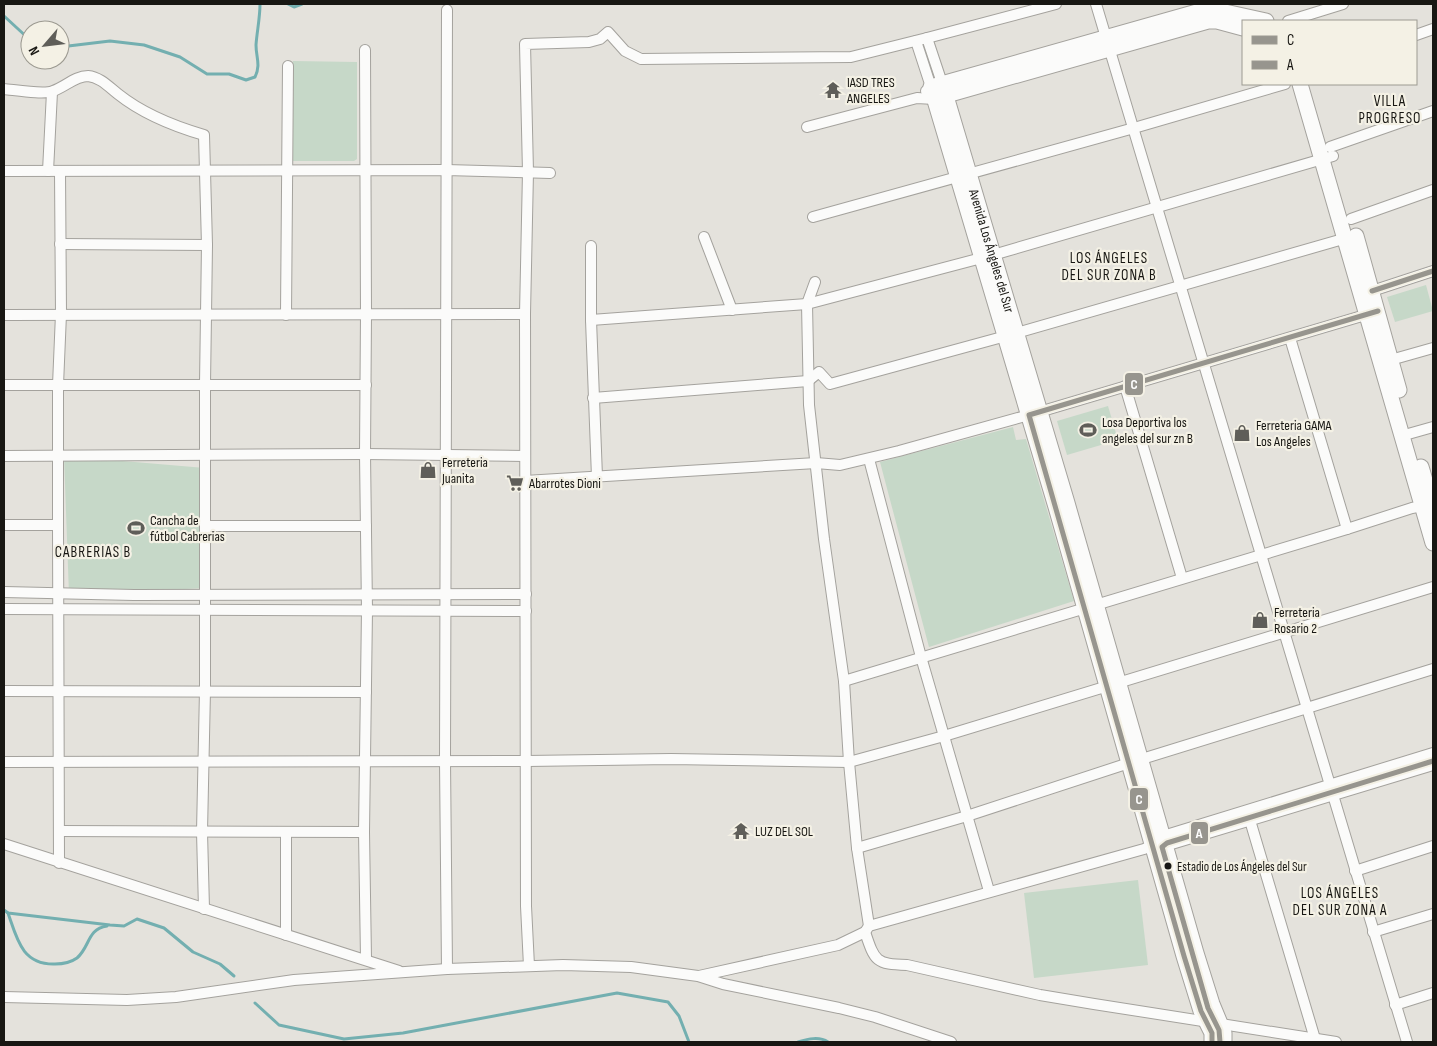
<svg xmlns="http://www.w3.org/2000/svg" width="1437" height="1046" viewBox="0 0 1437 1046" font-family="'Sofia Sans Condensed',sans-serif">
  <rect width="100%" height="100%" fill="#e4e2dc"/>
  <g fill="#c6d8c8">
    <path d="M293 61 357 62V159L354 161H293Z"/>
    <path d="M1426 285 1433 311 1395 322 1387 297Z"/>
    <path d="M1108 406 1118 440 1067 455 1057 421Z"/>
    <path d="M1013 427 1016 440 1026 439 1074 601 929 647 880 462Z"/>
    <path d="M64 456 205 468V588L69 595Z"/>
    <path d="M1433 758V760L1344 788 1343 785Z"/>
    <path d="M1138 880 1148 965 1034 978 1024 893Z"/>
  </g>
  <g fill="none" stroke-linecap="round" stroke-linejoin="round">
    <g stroke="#73afb0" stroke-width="3">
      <path d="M288 4 294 7 302 4"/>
      <path d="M4 16 30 40"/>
      <path d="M60 47 110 41 144 45 180 57 207 74H229L246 80 255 77C261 65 256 57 256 45 257 31 260 18 260 4"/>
      <path d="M4 910 8 913 110 925 124 926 137 919 164 928 193 952 220 964 234 976"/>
      <path d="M8 913C17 939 22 965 55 964 63 964 70 963 77 958 90 947 87 929 107 926"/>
      <path d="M255 1003 279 1025 344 1039 403 1033 617 993 668 1002 679 1016 689 1042"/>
      <path d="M798 1042C808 1039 819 1036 828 1042"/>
    </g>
    <g stroke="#a4a29d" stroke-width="12">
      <g id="street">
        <path d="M1096 4 1407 1042"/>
        <path d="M1288 21 1343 4"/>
        <path d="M1416 35 1433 29"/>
        <path d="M927 38 1056 4"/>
        <path d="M916 41 931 87 926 91"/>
        <path d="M365 50 366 314 365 454 367 610 364 832 366 959"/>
        <path d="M4 89C15 90 44 95 53 91 65 87 75 76 88 76 100 77 109 87 118 94 143 114 173 126 204 135L207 245 205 384V690L202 832 204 909"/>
        <path d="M807 127 917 98 934 99"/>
        <path d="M1330 147 1433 111"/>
        <path d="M4 171 446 170 550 173"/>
        <path d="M48 171 52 92"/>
        <path d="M813 217 1134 128 1285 84"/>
        <path d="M1351 219 1433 190"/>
        <path d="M704 237 732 310"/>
        <path d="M60 244 207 245"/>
        <path d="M591 246V320L597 477"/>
        <path d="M815 282 807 304 809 405 824 539 844 681 849 762 857 848 869 926"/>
        <path d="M1372 291 1433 271"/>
        <path d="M4 315 525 314"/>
        <path d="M286 315 288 66"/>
        <path d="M591 320 807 304 993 255 1333 156"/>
        <path d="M1290 338 1347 529"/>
        <path d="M1387 361 1433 348"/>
        <path d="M4 385H366"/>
        <path d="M1125 386 1182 578"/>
        <path d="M593 398 808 381 819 372 830 384 1006 336 1350 237"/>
        <path d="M1401 436 1433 427"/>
        <path d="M4 456 365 454 525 456"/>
        <path d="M869 459 921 657 989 891"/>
        <path d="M525 481 816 463 840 465 899 451 1029 415 1372 313"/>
        <path d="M4 525H58"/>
        <path d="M205 526H366"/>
        <path d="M4 592 134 595 526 594"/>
        <path d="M4 609 526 611"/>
        <path d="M844 681 1347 529 1412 508 1427 505"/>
        <path d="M4 691 366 692"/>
        <path d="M4 762 527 761 671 759 849 762 944 736 1433 587"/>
        <path d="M1249 817 1315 1039"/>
        <path d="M59 831 364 832"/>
        <path d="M4 844 399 971"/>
        <path d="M1161 846H1165L1433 765"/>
        <path d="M857 848 967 816 1129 763 1433 669"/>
        <path d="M59 863 58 525V385L61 314 60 172"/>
        <path d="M1355 871 1433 846"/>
        <path d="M865 932C875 962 876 964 907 965L1040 995 1094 1004 1336 1042"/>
        <path d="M1373 932 1433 914"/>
        <path d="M286 935V832"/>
        <path d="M529 966 526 906 525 314 528 172 525 44 589 42 600 39 608 32 625 51 641 59 851 57 927 38 942 83"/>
        <path d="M447 969 445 761 447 10"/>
        <path d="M699 976 838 945 865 932 869 926 1144 849 1153 845 1163 836 1433 753"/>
        <path d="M4 997 127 1000 176 997 294 980 447 969 563 965 631 967 698 976 723 984 839 1008 875 1017 951 1042"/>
        <path d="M1395 1005 1433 993"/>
      </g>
    </g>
    <g stroke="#a4a29d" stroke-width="17">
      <g id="secondary">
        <path id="s1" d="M942 83 1067 503 1196 953 1212 1004 1224 1033V1042"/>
        <path d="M1300 84 1433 543"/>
        <path d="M936 98 1208 21H1217L1243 28"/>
        <path d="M1356 236 1399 390"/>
        <path d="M1421 467 1433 507"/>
        <path d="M1212 1042V1033L1201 1011 1184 956 1056 507 931 87 1204 10H1216L1266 21"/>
      </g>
    </g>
    <use href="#street" stroke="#fbfbfa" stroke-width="10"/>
    <use href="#secondary" stroke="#fbfbfa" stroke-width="15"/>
    <g stroke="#f4f1e5" stroke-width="9">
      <g id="bus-1">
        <path d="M1372 291 1433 271"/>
        <path d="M1212 1042V1033L1201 1011 1184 956 1029 415 1378 311"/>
      </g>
    </g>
    <g stroke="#f4f1e5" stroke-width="9">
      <path id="bus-2" d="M1220 1042 1219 1030 1208 1008 1162 847 1167 843 1433 761"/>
    </g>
    <use href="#bus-1" stroke="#97958e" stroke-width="5"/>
    <use href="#bus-2" stroke="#97958e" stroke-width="5"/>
  </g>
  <defs>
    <g id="temple-bare" transform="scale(1.35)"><path d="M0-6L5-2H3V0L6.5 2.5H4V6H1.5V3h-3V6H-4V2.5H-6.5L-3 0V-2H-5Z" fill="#5f5e59" stroke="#f4f1e5" stroke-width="2.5" paint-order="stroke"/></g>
    <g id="stadium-bare" transform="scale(1.35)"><path d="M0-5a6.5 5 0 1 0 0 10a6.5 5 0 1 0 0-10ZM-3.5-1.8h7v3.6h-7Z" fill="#5f5e59" stroke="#f4f1e5" stroke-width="2.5" paint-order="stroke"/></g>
    <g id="shop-bare" transform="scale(1.35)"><path d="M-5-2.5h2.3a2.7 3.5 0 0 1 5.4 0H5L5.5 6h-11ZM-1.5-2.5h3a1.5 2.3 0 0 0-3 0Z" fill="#5f5e59" stroke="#f4f1e5" stroke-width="2.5" paint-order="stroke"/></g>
    <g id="supermarket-bare" transform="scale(1.35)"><path d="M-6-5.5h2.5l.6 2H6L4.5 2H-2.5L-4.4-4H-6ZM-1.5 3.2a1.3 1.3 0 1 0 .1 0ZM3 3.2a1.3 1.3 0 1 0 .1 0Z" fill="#5f5e59" stroke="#f4f1e5" stroke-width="2.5" paint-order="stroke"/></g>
  </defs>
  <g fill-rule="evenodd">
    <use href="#temple-bare" x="833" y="90"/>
    <use href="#stadium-bare" x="1088" y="430"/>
    <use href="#shop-bare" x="1242" y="433"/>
    <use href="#shop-bare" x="428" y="470"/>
    <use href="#supermarket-bare" x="515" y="483"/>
    <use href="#stadium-bare" x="136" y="528"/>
    <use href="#shop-bare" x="1260" y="620"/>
    <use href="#temple-bare" x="741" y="831"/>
  </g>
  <circle fill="#181713" stroke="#f4f1e5" stroke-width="2" cx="1168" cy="866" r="4.5"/>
  <g text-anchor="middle" stroke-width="4.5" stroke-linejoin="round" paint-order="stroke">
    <g font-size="13" fill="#181713" stroke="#f4f1e5" text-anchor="start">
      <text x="1177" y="871">Estadio de Los Ángeles del Sur</text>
    </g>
    <g font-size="14" fill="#181713" stroke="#f4f1e5" text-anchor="start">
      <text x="847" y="87">IASD TRES<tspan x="847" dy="16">ANGELES</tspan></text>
      <text x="1102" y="427">Losa Deportiva los<tspan x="1102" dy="16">angeles del sur zn B</tspan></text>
      <text x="1256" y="430">Ferreteria GAMA<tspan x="1256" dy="16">Los Angeles</tspan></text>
      <text x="442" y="467">Ferreteria<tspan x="442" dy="16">Juanita</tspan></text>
      <text x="529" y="488">Abarrotes Dioni</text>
      <text x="150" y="525">Cancha de<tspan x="150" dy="16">fútbol Cabrerias</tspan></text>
      <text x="1274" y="617">Ferreteria<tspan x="1274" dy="16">Rosario 2</tspan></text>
      <text x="755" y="836">LUZ DEL SOL</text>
    </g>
    <g font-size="14" fill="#181713" stroke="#f4f1e5">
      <text dy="5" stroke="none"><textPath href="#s1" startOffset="175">Avenida Los Ángeles del Sur</textPath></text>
    </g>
    <g font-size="15" letter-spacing="1" fill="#181713" stroke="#f4f1e5">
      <text x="1390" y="106">VILLA<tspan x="1390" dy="17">PROGRESO</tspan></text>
      <text x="1109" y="263">LOS ÁNGELES<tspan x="1109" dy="17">DEL SUR ZONA B</tspan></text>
      <text x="93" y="557">CABRERIAS B</text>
      <text x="1340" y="898">LOS ÁNGELES<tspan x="1340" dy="17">DEL SUR ZONA A</tspan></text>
    </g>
  </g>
  <g stroke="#f4f1e5" stroke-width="2">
    <rect x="1124" y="372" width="20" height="24" rx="5" fill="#97958e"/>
    <rect x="1129" y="787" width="20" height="24" rx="5" fill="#97958e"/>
    <rect x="1190" y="821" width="19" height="24" rx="5" fill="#97958e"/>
  </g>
  <g font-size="14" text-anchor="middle" font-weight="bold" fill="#fff">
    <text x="1134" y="389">C</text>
    <text x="1139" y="804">C</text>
    <text x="1199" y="838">A</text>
  </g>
  <rect width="1437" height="1046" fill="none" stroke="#181713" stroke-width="10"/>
  <rect x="1242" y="20" width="175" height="65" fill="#f4f1e5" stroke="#9c9a91"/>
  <rect x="1252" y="36" width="25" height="8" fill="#97958e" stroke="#9c9a91"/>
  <text x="1287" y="45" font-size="15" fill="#181713">C</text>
  <rect x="1252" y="61" width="25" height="8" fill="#97958e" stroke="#9c9a91"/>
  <text x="1287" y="70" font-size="15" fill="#181713">A</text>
  <g transform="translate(45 45) rotate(242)"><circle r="24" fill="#f4f1e5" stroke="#9c9a91"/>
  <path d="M0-4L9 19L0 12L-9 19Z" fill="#5f5e59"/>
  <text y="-8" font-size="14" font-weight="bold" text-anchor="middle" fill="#181713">N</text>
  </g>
</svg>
